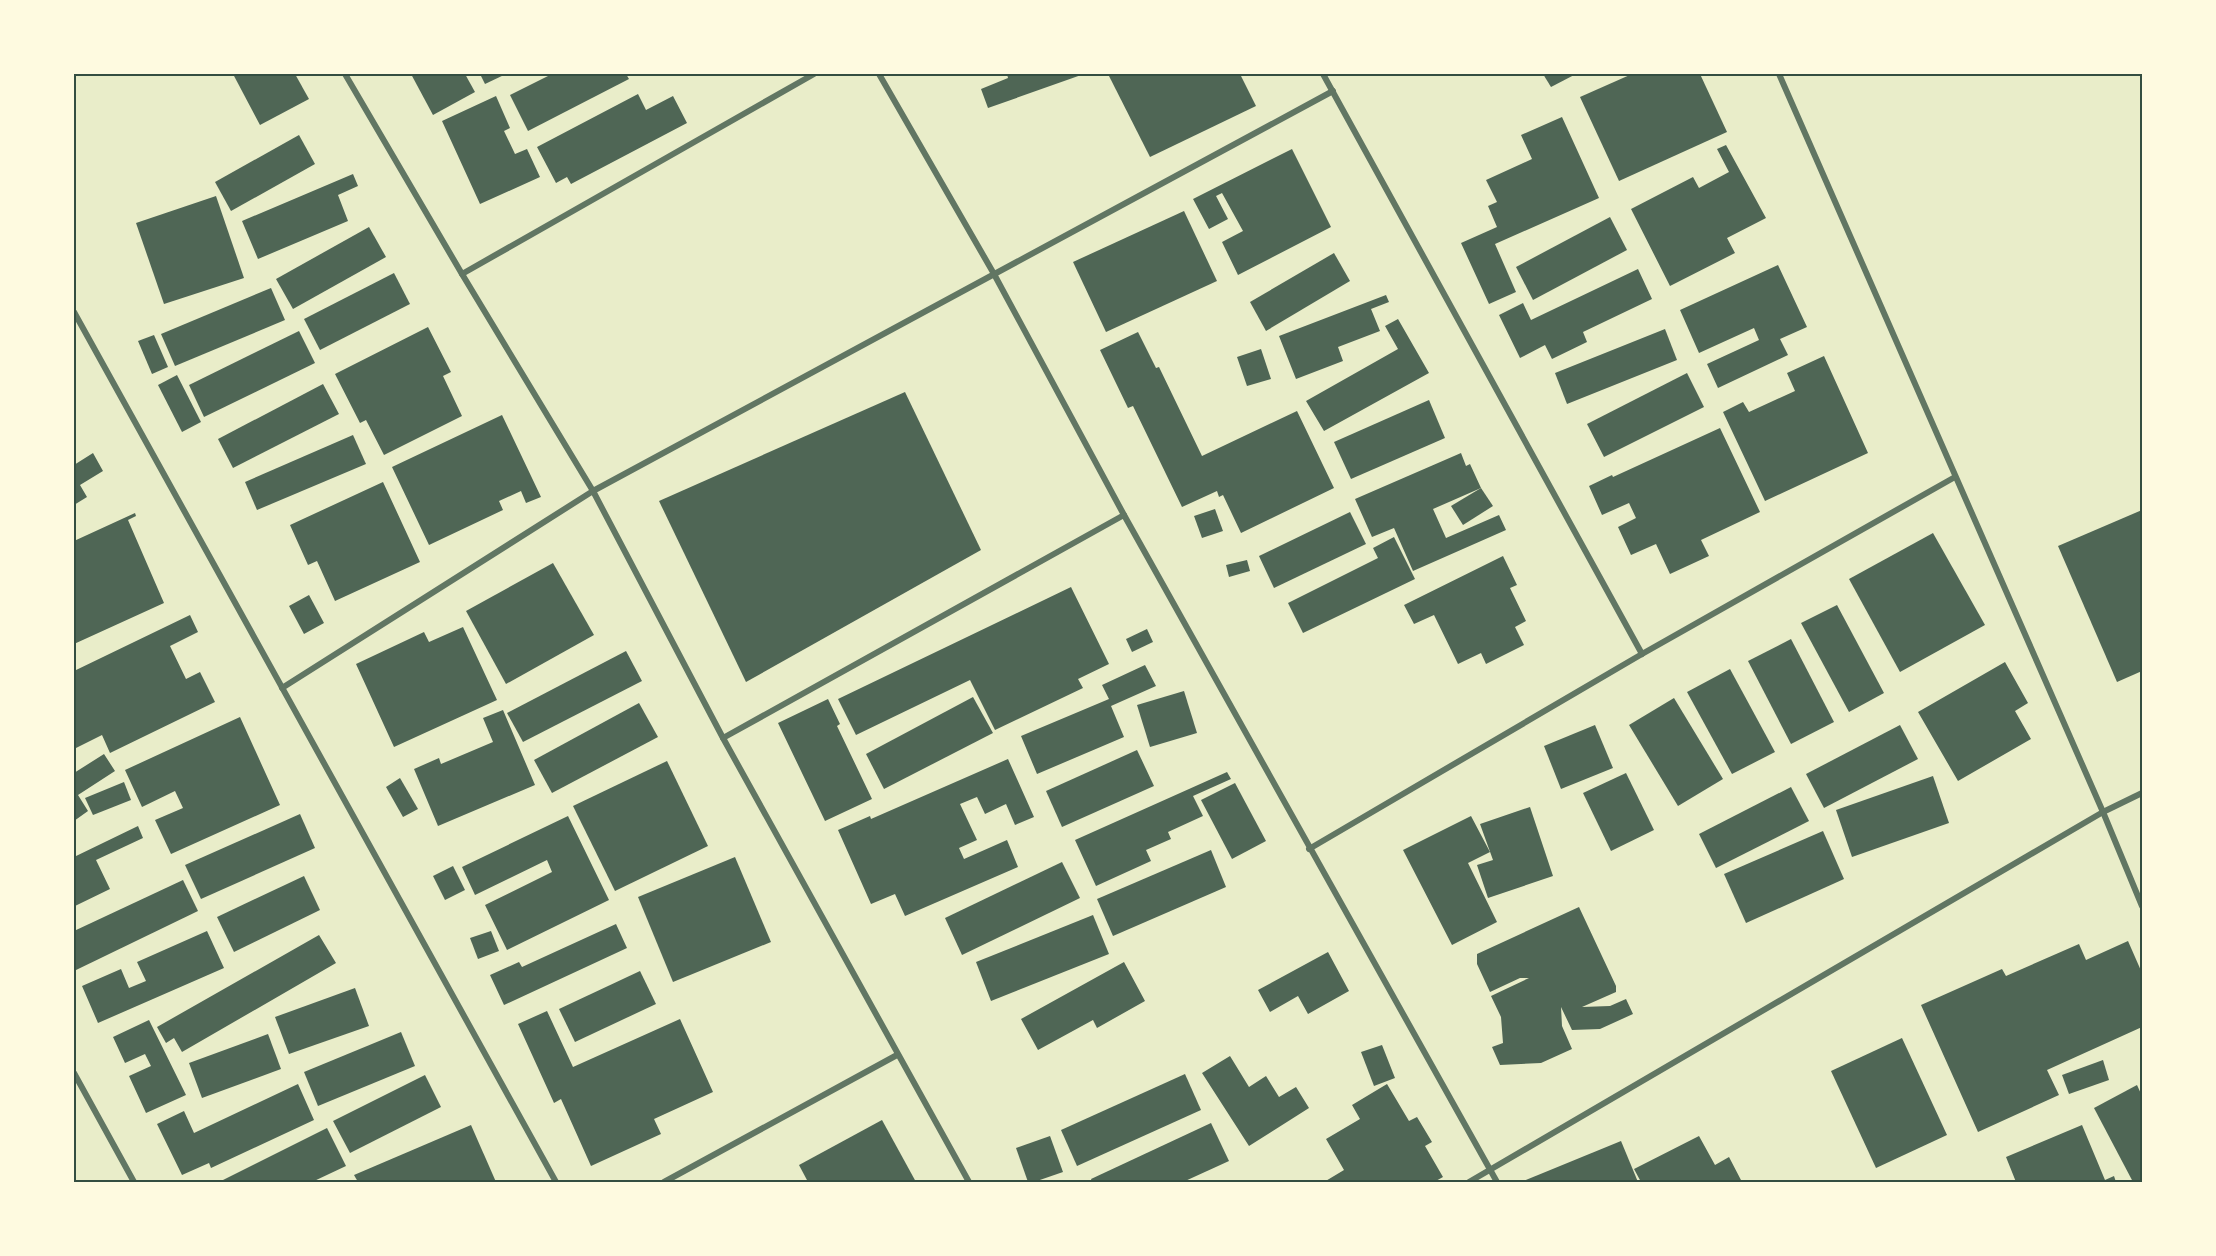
<svg xmlns="http://www.w3.org/2000/svg" width="2216" height="1256" viewBox="0 0 2216 1256" font-family="Jost,sans-serif">
  <rect width="100%" height="100%" fill="#e9edc9"/>
  <g fill="#4f6655">
    <path d="M233 74H295L309 99 260 125Z"/>
    <path d="M411 74H465L475 92 433 115Z"/>
    <path d="M480 74H506L485 84Z"/>
    <path d="M552 74H626L629 79 528 131 510 95Z"/>
    <path d="M1007 74H1084L988 108 981 89 1008 78Z"/>
    <path d="M1108 74H1240L1256 106 1150 157Z"/>
    <path d="M1543 74H1576L1551 87Z"/>
    <path d="M1632 74H1700L1727 132 1619 181 1580 97Z"/>
    <path d="M638 94 646 110 673 96 687 123 571 184 567 177 556 183 537 147Z"/>
    <path d="M496 96 510 128 504 131 515 154 527 149 540 177 480 204 442 121Z"/>
    <path d="M1562 117 1599 198 1495 244 1516 292 1489 304 1461 243 1497 227 1488 206 1497 202 1486 180 1532 159 1521 135Z"/>
    <path d="M299 135 315 164 231 211 215 182Z"/>
    <path d="M1726 145 1766 218 1727 238 1735 253 1670 286 1631 209 1693 177 1699 188 1729 172 1717 149Z"/>
    <path d="M1292 149 1331 227 1238 275 1222 242 1243 231 1222 193 1216 196 1228 219 1209 229 1193 199Z"/>
    <path d="M353 174 358 186 338 195 348 221 258 259 242 221Z"/>
    <path d="M216 196 244 278 164 304 136 223Z"/>
    <path d="M1184 211 1217 281 1106 332 1073 262Z"/>
    <path d="M1610 217 1627 250 1533 300 1516 267Z"/>
    <path d="M369 227 386 257 293 309 276 279Z"/>
    <path d="M1334 253 1350 281 1266 331 1250 302Z"/>
    <path d="M1778 265 1807 327 1780 339 1788 355 1718 388 1707 364 1759 340 1754 328 1699 353 1680 310Z"/>
    <path d="M1638 269 1652 299 1583 332 1587 342 1552 359 1545 345 1520 358 1499 315 1523 303 1531 320Z"/>
    <path d="M394 273 410 304 320 350 304 319Z"/>
    <path d="M271 288 285 320 175 366 161 334Z"/>
    <path d="M1386 295 1389 302 1371 309 1380 331 1338 347 1343 361 1296 379 1279 336Z"/>
    <path d="M1398 319 1429 373 1324 431 1306 401 1398 349 1385 326Z"/>
    <path d="M428 327 451 372 443 376 462 416 384 455 366 420 360 423 335 374Z"/>
    <path d="M1665 329 1677 360 1567 404 1555 373Z"/>
    <path d="M299 331 315 363 204 417 189 385Z"/>
    <path d="M1138 332 1156 368 1159 367 1202 456 1297 411 1334 488 1241 533 1223 495 1219 497 1217 491 1182 507 1133 406 1128 408 1100 350Z"/>
    <path d="M154 335 168 367 152 374 138 341Z"/>
    <path d="M1261 349 1271 379 1247 386 1237 357Z"/>
    <path d="M1824 356 1868 453 1765 501 1723 412 1743 402 1749 412 1795 391 1787 373Z"/>
    <path d="M1687 373 1704 407 1604 457 1587 424Z"/>
    <path d="M177 375 201 422 182 432 158 385Z"/>
    <path d="M323 384 339 414 233 468 218 439Z"/>
    <path d="M905 392 981 550 746 682 659 501Z"/>
    <path d="M1429 400 1445 438 1351 479 1334 442Z"/>
    <path d="M502 415 541 497 526 503 521 491 499 501 503 510 429 545 392 467Z"/>
    <path d="M1720 428 1760 512 1701 540 1709 556 1670 574 1656 544 1631 555 1618 527 1636 518 1629 503 1602 515 1589 486 1612 475 1613 477Z"/>
    <path d="M353 435 366 464 257 510 245 482Z"/>
    <path d="M93 453 103 471 80 485 87 497 74 505V465Z"/>
    <path d="M1461 453 1466 466 1470 464 1481 488 1433 509 1446 538 1499 515 1506 530 1413 571 1394 528 1372 537 1355 499Z"/>
    <path d="M383 482 420 562 335 601 317 561 308 565 290 525Z"/>
    <path d="M1481 488 1493 506 1463 525 1451 506Z"/>
    <path d="M1215 509 1223 531 1202 538 1194 516Z"/>
    <path d="M2142 510V671L2117 682 2058 546Z"/>
    <path d="M1350 512 1366 544 1274 588 1259 556Z"/>
    <path d="M135 513 136 516 128 520 164 603 74 644V541Z"/>
    <path d="M1933 533 1985 625 1900 672 1849 579Z"/>
    <path d="M1394 537 1415 579 1303 633 1288 603 1378 558 1373 548Z"/>
    <path d="M1503 556 1517 585 1510 588 1526 621 1515 627 1524 645 1486 664 1481 653 1458 664 1434 615 1414 624 1404 605Z"/>
    <path d="M1247 560 1250 571 1229 577 1226 565Z"/>
    <path d="M553 563 594 635 506 684 466 611Z"/>
    <path d="M1071 587 1109 664 1078 679 1083 688 995 730 970 680 856 735 838 699Z"/>
    <path d="M309 595 324 623 304 634 289 606Z"/>
    <path d="M1837 605 1884 693 1849 712 1801 623Z"/>
    <path d="M190 615 198 632 170 646 186 679 200 672 215 702 110 753 102 735 74 749V671Z"/>
    <path d="M463 627 497 700 394 747 356 664 424 632 429 642Z"/>
    <path d="M1147 629 1153 642 1132 652 1126 639Z"/>
    <path d="M1791 639 1834 722 1791 744 1748 661Z"/>
    <path d="M626 651 642 681 523 742 507 713Z"/>
    <path d="M2005 662 2028 703 2015 711 2031 739 1958 781 1918 712Z"/>
    <path d="M1145 665 1156 686 1111 706 1124 737 1037 774 1021 736 1109 699 1102 685Z"/>
    <path d="M1730 669 1775 752 1732 774 1687 692Z"/>
    <path d="M1184 691 1197 733 1150 747 1137 705Z"/>
    <path d="M973 697 993 733 884 789 866 754Z"/>
    <path d="M1674 698 1723 779 1678 806 1629 725Z"/>
    <path d="M828 699 840 724 837 726 872 799 825 821 778 723Z"/>
    <path d="M639 703 658 737 552 793 534 760Z"/>
    <path d="M503 710 535 785 438 826 414 769 439 758 441 764 493 742 483 718Z"/>
    <path d="M240 717 280 805 171 854 155 820 183 808 175 791 142 807 125 770Z"/>
    <path d="M1595 725 1613 768 1561 789 1544 746Z"/>
    <path d="M1900 725 1918 759 1824 808 1806 774Z"/>
    <path d="M1137 750 1154 786 1062 827 1046 791Z"/>
    <path d="M104 754 115 771 78 795 88 811 74 821V773Z"/>
    <path d="M1008 759 1034 817 1015 825 1006 804 985 814 977 797 960 804 977 840 959 848 964 859 1007 840 1018 867 905 916 895 894 871 904 838 830 870 816 871 819Z"/>
    <path d="M667 761 708 846 615 891 573 806Z"/>
    <path d="M1227 772 1231 779 1193 796 1203 816 1168 832 1171 839 1146 850 1151 861 1096 886 1075 840Z"/>
    <path d="M1626 773 1654 830 1611 851 1583 793Z"/>
    <path d="M1933 776 1949 823 1852 857 1836 810Z"/>
    <path d="M400 778 418 809 403 817 386 787Z"/>
    <path d="M124 782 131 800 93 815 85 798Z"/>
    <path d="M1235 783 1266 841 1232 859 1201 800Z"/>
    <path d="M1791 787 1809 821 1716 868 1699 834Z"/>
    <path d="M1530 807 1553 876 1488 898 1477 865 1493 860 1480 824Z"/>
    <path d="M300 814 315 848 201 899 185 865Z"/>
    <path d="M568 816 609 900 507 950 485 905 552 872 547 860 475 895 462 867Z"/>
    <path d="M1471 816 1490 852 1468 863 1497 922 1452 945 1403 850Z"/>
    <path d="M138 826 143 838 96 860 110 889 75 906 74 901V857Z"/>
    <path d="M1823 831 1844 879 1746 923 1724 874Z"/>
    <path d="M1211 850 1226 887 1113 936 1097 899Z"/>
    <path d="M735 857 771 942 673 982 638 897Z"/>
    <path d="M1062 862 1080 898 962 955 945 918Z"/>
    <path d="M453 866 465 890 445 900 433 876Z"/>
    <path d="M304 876 320 910 234 952 217 917Z"/>
    <path d="M183 880 198 911 74 971V931Z"/>
    <path d="M1579 907 1616 986V992L1582 1007 1610 1006 1626 999 1633 1014 1600 1029 1572 1030 1561 1007 1562 1026 1572 1049 1541 1063 1500 1065 1492 1047 1503 1043 1501 1017 1491 996 1529 978H1520L1490 992 1477 964V954Z"/>
    <path d="M1093 915 1109 954 991 1001 976 962Z"/>
    <path d="M616 924 627 948 504 1005 490 975 519 962 522 967Z"/>
    <path d="M207 931 224 968 98 1023 82 986 121 969 129 988 146 981 137 962Z"/>
    <path d="M491 931 499 951 478 959 470 938Z"/>
    <path d="M319 935 336 963 182 1052 174 1038 166 1043 157 1027Z"/>
    <path d="M2128 941 2142 973V1027L2047 1070 2059 1095 1978 1132 1921 1005 2002 969 2006 976 2079 944 2086 960Z"/>
    <path d="M1328 952 1349 991 1308 1014 1298 996 1270 1012 1258 990Z"/>
    <path d="M1124 962 1145 1001 1097 1028 1093 1020 1038 1050 1021 1019Z"/>
    <path d="M640 971 656 1004 575 1042 559 1009Z"/>
    <path d="M355 988 369 1026 289 1054 275 1017Z"/>
    <path d="M547 1011 573 1067 680 1019 713 1092 654 1119 661 1134 591 1166 561 1099 554 1103 518 1024Z"/>
    <path d="M149 1020 186 1095 146 1113 129 1076 151 1066 145 1054 125 1063 113 1037Z"/>
    <path d="M401 1032 415 1066 318 1106 304 1072Z"/>
    <path d="M268 1034 281 1069 202 1098 189 1063Z"/>
    <path d="M1902 1038 1947 1135 1876 1168 1831 1071Z"/>
    <path d="M1382 1045 1395 1078 1374 1086 1361 1052Z"/>
    <path d="M1230 1056 1249 1087 1266 1076 1279 1097 1296 1087 1309 1108 1249 1146 1202 1073Z"/>
    <path d="M2103 1060 2109 1080 2069 1094 2062 1075Z"/>
    <path d="M1185 1074 1201 1110 1077 1166 1061 1130Z"/>
    <path d="M425 1075 441 1107 350 1153 333 1121Z"/>
    <path d="M298 1084 314 1120 211 1168 209 1163 182 1175 157 1124 184 1111 194 1133Z"/>
    <path d="M1387 1084 1409 1121 1417 1117 1432 1142 1425 1146 1443 1177 1434 1182H1324L1344 1170 1326 1139 1360 1119 1352 1105Z"/>
    <path d="M2137 1085 2142 1096V1182H2133L2094 1108Z"/>
    <path d="M882 1120 916 1182H808L799 1165Z"/>
    <path d="M1211 1123 1229 1161 1183 1182H1092L1091 1179Z"/>
    <path d="M471 1125 496 1182H358L354 1175Z"/>
    <path d="M2082 1125 2105 1180 2114 1176 2116 1182H2016L2006 1157Z"/>
    <path d="M327 1128 346 1166 312 1182H222L221 1181Z"/>
    <path d="M1050 1136 1063 1172 1034 1182H1028L1016 1148Z"/>
    <path d="M1699 1136 1715 1165 1729 1157 1742 1182H1641L1634 1169Z"/>
    <path d="M1621 1141 1638 1182H1521Z"/>
  </g>
  <g fill="none" stroke-linecap="round" stroke-linejoin="round">
    <g stroke="#617663" stroke-width="6">
      <path d="M345 74 462 274 593 491 723 738 969 1182"/>
      <path d="M879 74 994 274 1124 515 1497 1182"/>
      <path d="M1323 74 1642 654"/>
      <path d="M1779 74 2103 812 2142 906"/>
      <path d="M462 274 814 74"/>
      <path d="M74 312 556 1182"/>
      <path d="M282 688 593 491 1333 91"/>
      <path d="M723 738 1124 515"/>
      <path d="M1309 849 1642 654 1955 477"/>
      <path d="M74 1073 134 1182"/>
      <path d="M664 1182 897 1055"/>
      <path d="M1469 1182 2103 812 2142 793"/>
    </g>
  </g>
  <rect width="2216" height="1256" fill="none" stroke="#fefae0" stroke-width="150"/>
  <rect x="75" y="75" width="2066" height="1106" fill="none" stroke="#344e41" stroke-width="2"/>
</svg>
